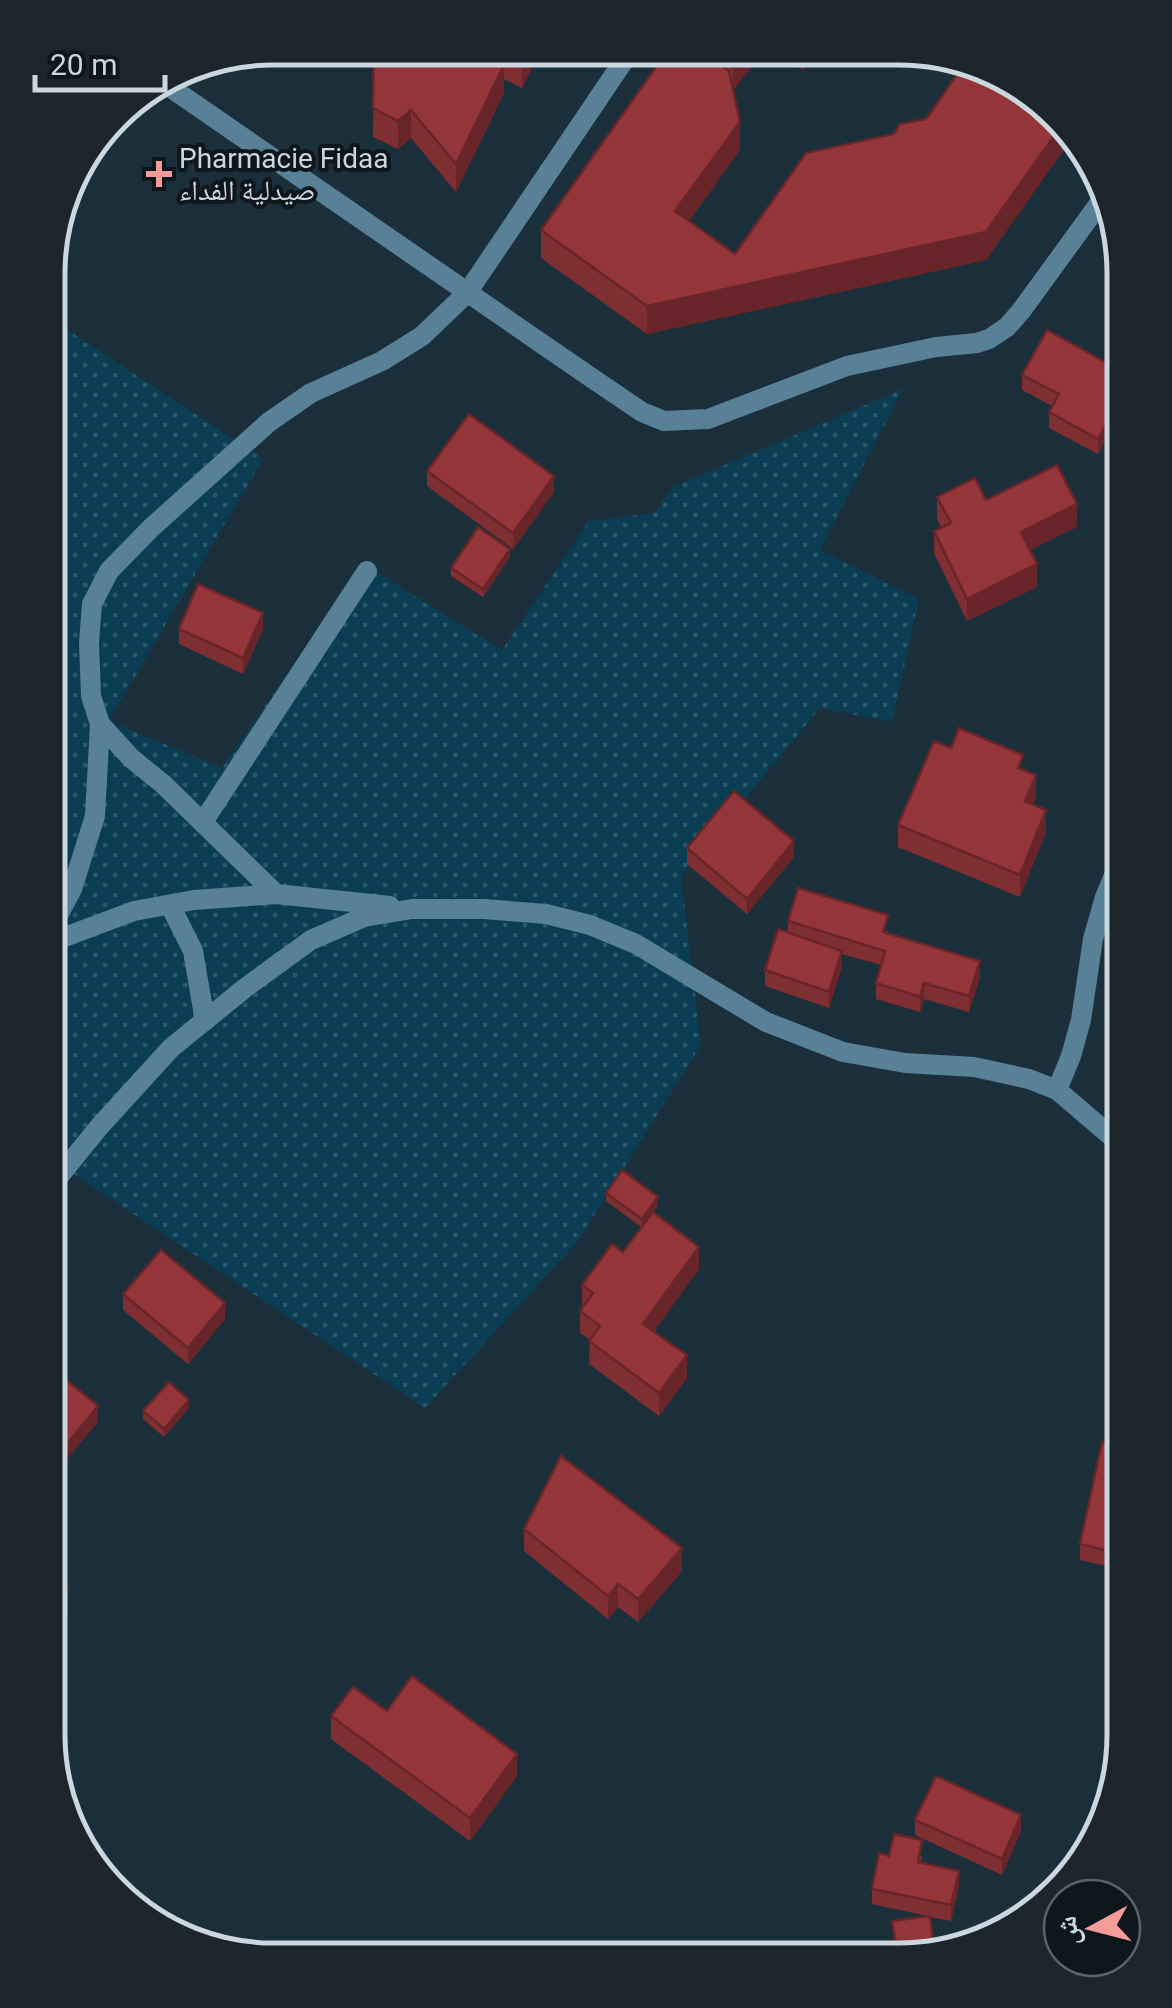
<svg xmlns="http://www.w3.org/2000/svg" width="1172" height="2008" viewBox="0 0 1172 2008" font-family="Roboto,'Noto Naskh Arabic',sans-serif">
  <defs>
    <pattern id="grass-dots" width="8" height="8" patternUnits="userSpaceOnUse" patternTransform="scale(2.5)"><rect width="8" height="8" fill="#0a3d53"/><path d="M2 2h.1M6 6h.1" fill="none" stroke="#2c586b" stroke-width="1.8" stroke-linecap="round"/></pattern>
  </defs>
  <rect width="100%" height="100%" fill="#1a2f3a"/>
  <path fill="url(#grass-dots)" d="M50 325 68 330 263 459 109 721 222 768 363 564 502 650 589 521 655 513 673 487 903 389 820 550 919 599 892 722 820 708 681 876 701 1045 578 1241 425 1408 69 1171 56 1189Z"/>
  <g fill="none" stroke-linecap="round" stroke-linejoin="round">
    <g stroke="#588198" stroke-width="20">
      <path d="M161 81 583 372 642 412 664 421 708 419 847 366 936 347 977 343 989 339 1007 327 1021 311 1107 193"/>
      <path d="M203 822 367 571"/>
      <path d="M276 894 163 784 131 758 100 724 91 696 89 643 92 604 109 571 151 528 269 422 311 393 382 361 422 336 467 293 631 50"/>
      <path d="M170 905 193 951 205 1021"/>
      <path d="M54 923 72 889 95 816 100 724"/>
      <path d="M54 941 134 911 194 900 276 894 390 906"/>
      <path d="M1057 1090 1071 1056 1081 1020 1093 939 1105 897 1117 868"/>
      <path d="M56 1180 99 1127 171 1048 245 988 311 940 364 917 412 909H484L546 914 590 925 636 944 766 1022 843 1052 905 1063 974 1067 1029 1079 1057 1090 1119 1143"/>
    </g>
  </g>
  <g fill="#7f2e32">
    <path d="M343 48H404V63L411 48 541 49 522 88 504 79V93L456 192 411 138 398 149 373 137 374 63Z"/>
    <path d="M265 49 259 62 242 54Z"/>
    <path d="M668 50 764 51 733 90 740 150 689 221 735 254 894 134 926 119 958 72 929 52H942L1047 103 1071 139 986 260 647 334 541 258V230Z"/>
    <path d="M777 51H818L803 70Z"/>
    <path d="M1114 367V426L1098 454 1049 428V412L1052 406 1022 390V375Z"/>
    <path d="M427 471 554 492 513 549 427 486Z"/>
    <path d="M937 497 986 500 1077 527 1030 550 1037 587 967 621 934 553V531L941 527 937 519Z"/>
    <path d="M510 557 483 597 451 576V568Z"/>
    <path d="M179 629H263L243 674 179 644Z"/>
    <path d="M951 748 1023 770 1036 798 1033 804 1046 832 1020 897 898 847V825Z"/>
    <path d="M687 848 794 857 747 914 687 864Z"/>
    <path d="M788 921 888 931 887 933 980 977 969 1012 924 999 920 1012 876 999V983L881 965 842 954V967L829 1008 765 986V970L788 932Z"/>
    <path d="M606 1193 658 1205 653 1212 699 1269 654 1331 687 1378 659 1416 589 1364 590 1340 580 1333V1311L582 1308V1285L623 1252 641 1227 606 1201Z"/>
    <path d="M123 1294 225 1319 188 1364 123 1310Z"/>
    <path d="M1106 1326H1121V1403H1107Z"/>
    <path d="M189 1408 164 1437 143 1419V1411Z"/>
    <path d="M1122 1446 1123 1560 1120 1569 1080 1560V1544Z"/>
    <path d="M524 1529 682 1571 638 1622 618 1607 608 1619 524 1551Z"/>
    <path d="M387 1711 517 1776 470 1841 331 1739V1716Z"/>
    <path d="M915 1820 1021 1831 1002 1875 915 1835Z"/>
    <path d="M889 1856H922L921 1863 959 1886 951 1921 930 1917 934 1949H895L892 1921 927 1916 872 1904V1889Z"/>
  </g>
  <g fill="#682529">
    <path d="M265 49 259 62V50Z"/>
    <path d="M527 49H541L522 88V60Z"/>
    <path d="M747 50 764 51 733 91V68Z"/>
    <path d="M803 51H818L803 70Z"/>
    <path d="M504 65V93L456 192V164Z"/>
    <path d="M411 110V138L398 149V121Z"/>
    <path d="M740 122V150L675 240V211Z"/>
    <path d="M1062 125 1071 139 986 260 647 334V306Z"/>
    <path d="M1114 410V426L1098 454V439Z"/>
    <path d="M554 476V492L513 549V533Z"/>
    <path d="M1077 504V527L1021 554V532Z"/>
    <path d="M510 549V557L483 597V589Z"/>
    <path d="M1037 564V587L967 621V599Z"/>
    <path d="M263 613V629L243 674V658Z"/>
    <path d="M1036 775V798L1025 824V801Z"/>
    <path d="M1046 810V832L1020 897V875Z"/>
    <path d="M794 841V857L747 914V899Z"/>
    <path d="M842 951V967L829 1008V992Z"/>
    <path d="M980 961V977L969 1012V996Z"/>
    <path d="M924 983V999L920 1012V997Z"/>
    <path d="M658 1197V1205L642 1227V1219Z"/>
    <path d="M699 1247V1269L643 1346V1324Z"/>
    <path d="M225 1303V1319L188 1364V1348Z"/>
    <path d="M687 1355V1378L659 1416V1393Z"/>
    <path d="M189 1400V1408L164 1437V1429Z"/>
    <path d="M98 1406V1422L57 1471V1456Z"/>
    <path d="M682 1548V1571L638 1622V1599Z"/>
    <path d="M618 1584V1607L608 1619V1596Z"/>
    <path d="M68 1589V1612L58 1625V1603Z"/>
    <path d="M517 1754V1776L470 1841V1818Z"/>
    <path d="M1021 1815V1831L1002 1875V1859Z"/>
    <path d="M959 1871V1886L951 1921V1905Z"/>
  </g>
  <g fill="#94353a" stroke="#682529" stroke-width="2.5">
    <path d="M374 48H404L403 63 411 48 491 49 504 65 456 164 411 110 398 121 373 108Z"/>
    <path d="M499 49H527L522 60Z"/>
    <path d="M668 50H700L729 71 740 122 675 211 735 254 806 153 894 134 900 124 926 119 965 63 1047 103 1062 125 986 232 647 306 541 230Z"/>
    <path d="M710 50H747L733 68Z"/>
    <path d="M1047 330 1114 367V410L1098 439 1049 412 1059 394 1022 375Z"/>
    <path d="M469 414 554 476 513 533 427 471Z"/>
    <path d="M1057 465 1077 504 1021 532 1037 564 967 599 934 531 951 523 937 497 975 478 986 500Z"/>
    <path d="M478 527 510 549 483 589 451 568Z"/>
    <path d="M198 584 263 613 243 658 179 629Z"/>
    <path d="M959 728 1023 755 1018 768 1036 775 1025 801 1046 810 1020 875 898 825 934 741 951 748Z"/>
    <path d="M734 791 794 841 747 899 687 848Z"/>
    <path d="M798 888 888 915 883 932 980 961 969 996 924 983 920 997 876 983 885 951 788 921Z"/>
    <path d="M778 929 842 951 829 992 765 970Z"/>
    <path d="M622 1170 658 1197 642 1219 606 1193Z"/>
    <path d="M653 1212 699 1247 643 1324 687 1355 659 1393 589 1341 600 1326 580 1311 593 1293 582 1285 612 1244 623 1252Z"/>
    <path d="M161 1250 225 1303 188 1348 123 1294Z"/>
    <path d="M1106 1326H1121V1387L1107 1388Z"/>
    <path d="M57 1372 98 1406 57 1456Z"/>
    <path d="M169 1382 189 1400 164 1429 143 1411Z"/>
    <path d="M1102 1442 1122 1446V1545L1120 1554 1080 1544Z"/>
    <path d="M561 1456 682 1548 638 1599 618 1584 608 1596 524 1529Z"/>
    <path d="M58 1583 68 1589 58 1603Z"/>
    <path d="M412 1676 517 1754 470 1818 331 1716 353 1687 387 1711Z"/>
    <path d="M936 1776 1021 1815 1002 1859 915 1820Z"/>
    <path d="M894 1834 922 1840 918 1862 959 1871 951 1905 872 1889 879 1853 889 1856Z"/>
    <path d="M930 1916 934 1949H897L892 1921Z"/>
  </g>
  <path fill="#f59b9a" stroke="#0d161b" stroke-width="4" d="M154 159h10v10h10v10h-10v10h-10v-10h-10v-10h10z"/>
  <g text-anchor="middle" stroke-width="8" stroke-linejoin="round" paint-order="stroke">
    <g font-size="28" fill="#cbd7df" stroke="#0d161b" text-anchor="start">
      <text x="179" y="168">Pharmacie Fidaa<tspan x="179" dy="32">صيدلية الفداء</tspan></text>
    </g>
  </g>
  <path d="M0 0H1172V2008H0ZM273 65H899A208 208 0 0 1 1107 273V1735A208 208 0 0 1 899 1943H273A208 208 0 0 1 65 1735V273A208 208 0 0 1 273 65Z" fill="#1c252b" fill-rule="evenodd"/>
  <path fill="none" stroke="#cbd7df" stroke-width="5" d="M273 65H899A208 208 0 0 1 1107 273V1735A208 208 0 0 1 899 1943H273A208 208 0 0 1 65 1735V273A208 208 0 0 1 273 65Z"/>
  <g transform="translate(1092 1928) rotate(263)"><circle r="48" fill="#0d161b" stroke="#596369" stroke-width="2.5"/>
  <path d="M0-8L18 38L0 25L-18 38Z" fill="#f59b9a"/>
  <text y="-15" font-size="28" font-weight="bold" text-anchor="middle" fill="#cbd7df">ش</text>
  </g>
  <path d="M35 75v15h130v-15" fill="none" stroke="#cbd7df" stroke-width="5"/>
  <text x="50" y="75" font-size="30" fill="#cbd7df" stroke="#0d161b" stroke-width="8" paint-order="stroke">20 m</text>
</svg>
